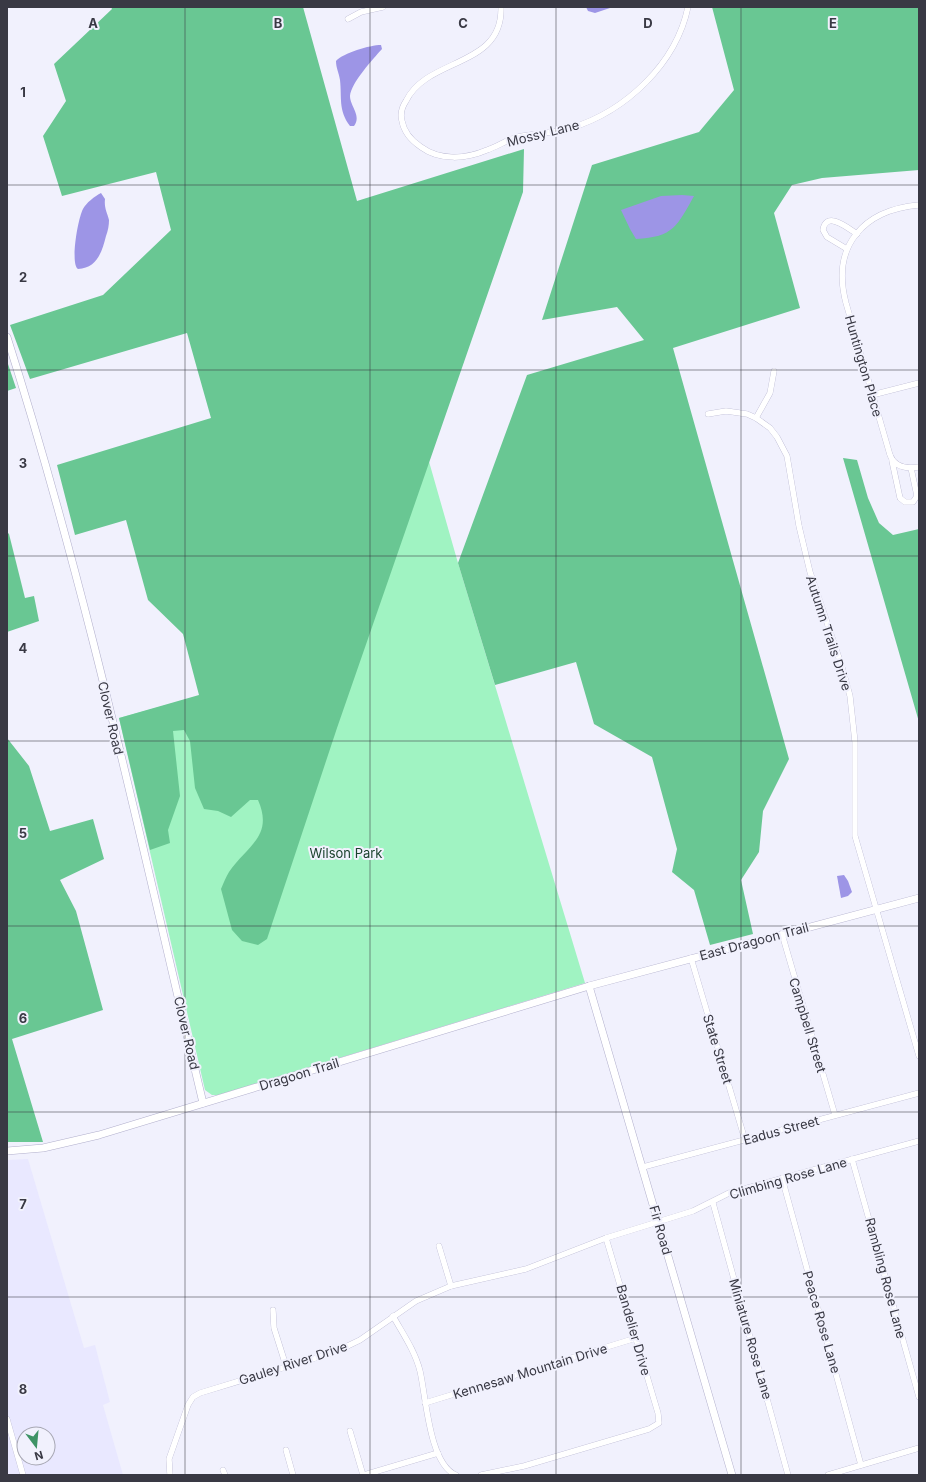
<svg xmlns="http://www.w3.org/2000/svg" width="926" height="1482" viewBox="0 0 926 1482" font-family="Inter,sans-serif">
  <rect width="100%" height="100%" fill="#f1f1fd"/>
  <path fill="#e9e8ff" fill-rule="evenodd" d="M28 1159 84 1348 95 1345 110 1402 103 1405 123 1475H7V1160ZM24 1434H48V1458H24Z"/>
  <path fill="#a0f3c2" d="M422 437 458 563 585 983 218 1095H212L205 1090 119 718 199 696Z"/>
  <g fill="#69c793">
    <path d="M111 7H303L357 201 524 149 523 192 337 728 267 939 258 945 242 941 232 930 221 889C223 884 226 877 229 872 247 846 274 836 258 800H250L231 817 218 811 204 809 195 788 190 741 184 730 173 731 180 796 168 830 170 843 150 850 119 718 199 695 183 634 148 600 126 520 75 535 57 465 211 418 187 333 30 379 10 325 103 295 171 230 156 172 62 196 43 136 66 101 54 64 112 9Z"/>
    <path d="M712 7H919V170L822 178 792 185 774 213 800 308 673 348 789 759 763 811 759 852 741 880 753 934 710 945 694 890 672 872 677 849 652 757 594 724 576 662 495 685 458 563 527 375 644 340 617 307 542 320 592 165 699 132 734 90Z"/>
    <path d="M7 361 16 388 7 391Z"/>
    <path d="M843 458 857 460 868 498 879 523 893 535 919 529V722Z"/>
    <path d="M7 532 9 534 25 598 34 596 39 621 7 632Z"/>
    <path d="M7 738 29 766 50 831 93 819 104 859 60 880 76 911 103 1010 12 1039 43 1142H7Z"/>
  </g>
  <g fill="#9d95e6">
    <path d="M586 7H613L595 13 588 11Z"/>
    <path d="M381 45 382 49C373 59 351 83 350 96 350 106 362 116 354 126H350C338 110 342 97 340 80 339 73 336 68 336 61 343 53 370 45 381 45Z"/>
    <path d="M101 193 105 199C104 208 107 212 109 220 109 225 108 231 106 236 102 252 97 268 78 269 70 264 78 218 83 209 86 203 95 196 101 193Z"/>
    <path d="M682 195 694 196C677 226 674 237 636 239L630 229 621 210 661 196Z"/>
    <path d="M844 875 848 881 852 892 848 896 841 898 837 876Z"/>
  </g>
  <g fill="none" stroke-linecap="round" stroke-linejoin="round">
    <g stroke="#b1afcc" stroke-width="6">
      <g id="minor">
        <path d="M501 7C503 68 427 57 406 101 402 107 400 114 402 121 404 132 412 141 421 147 440 161 466 159 487 150 498 146 507 140 518 137 536 133 554 133 571 128 626 111 676 64 688 7"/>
        <path d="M348 19 361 12 383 7"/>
        <path d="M919 205C863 210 831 246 846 303L890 455C895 468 907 469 919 467"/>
        <path d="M847 249 827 237 823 230C826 210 848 228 857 234"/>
        <path d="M872 395 919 383"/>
        <path d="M708 414 726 411 747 414 756 418 770 428 777 437 787 456 799 526 810 572 842 667 850 696 855 742V836L919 1056"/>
        <path d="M756 418 770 393 774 371"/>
        <path d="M892 461 900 498 905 502H913L917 496 911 468"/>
        <path d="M782 934 835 1115"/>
        <path d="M691 958 745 1140"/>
        <path d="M852 1159 919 1397"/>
        <path d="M643 1167 919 1093"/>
        <path d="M782 1178 861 1465"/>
        <path d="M713 1203 788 1475"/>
        <path d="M439 1246 451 1286"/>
        <path d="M273 1310 274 1328 286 1366"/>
        <path d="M393 1316C403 1334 415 1351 420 1371 426 1396 429 1464 456 1475"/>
        <path d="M425 1403 636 1338"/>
        <path d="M7 1419 23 1475"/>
        <path d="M350 1431 363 1475"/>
        <path d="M286 1450 293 1475"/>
        <path d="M223 1470 225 1475"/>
        <path d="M170 1475 169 1459 188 1405 193 1397 200 1393 335 1352 360 1340 416 1301 451 1286 526 1269 606 1238 693 1211 729 1193 919 1141"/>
        <path d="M364 1475 438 1453"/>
        <path d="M481 1475 524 1466 649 1429 659 1423 658 1413 606 1238"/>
        <path d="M828 1475 919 1448"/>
      </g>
    </g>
    <g stroke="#b1afcc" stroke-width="8">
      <g id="tertiary">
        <path d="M7 337C87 588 142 847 203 1103"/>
        <path d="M589 986 732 1475"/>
        <path d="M7 1151 43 1148 99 1135 589 986 919 898"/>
      </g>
    </g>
    <use href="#minor" stroke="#fff" stroke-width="5.5"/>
    <use href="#tertiary" stroke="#fff" stroke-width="7"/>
  </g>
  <path fill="none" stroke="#393944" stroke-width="1" stroke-opacity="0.55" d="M185 7V1475M370 7V1475M556 7V1475M741 7V1475M7 185H919M7 370H919M7 556H919M7 741H919M7 926H919M7 1112H919M7 1297H919"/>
  <g text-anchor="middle" stroke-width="4" stroke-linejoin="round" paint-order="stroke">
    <g font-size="13" fill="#393944" stroke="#f1f1fd">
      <text transform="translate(543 133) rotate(-14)" y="5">Mossy Lane</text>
      <text transform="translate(864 366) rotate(74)" y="5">Huntington Place</text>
      <text transform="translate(829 633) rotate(72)" y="5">Autumn Trails Drive</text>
      <text transform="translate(111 718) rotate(77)" y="5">Clover Road</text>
      <text transform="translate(754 941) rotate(-15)" y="5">East Dragoon Trail</text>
      <text transform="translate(808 1025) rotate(73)" y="5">Campbell Street</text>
      <text transform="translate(187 1033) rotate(77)" y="5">Clover Road</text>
      <text transform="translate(718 1049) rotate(73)" y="5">State Street</text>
      <text transform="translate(299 1074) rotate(-17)" y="5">Dragoon Trail</text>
      <text transform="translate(781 1130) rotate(-15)" y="5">Eadus Street</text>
      <text transform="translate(788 1178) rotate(-16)" y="5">Climbing Rose Lane</text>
      <text transform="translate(661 1230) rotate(74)" y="5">Fir Road</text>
      <text transform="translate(886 1278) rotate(75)" y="5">Rambling Rose Lane</text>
      <text transform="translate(822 1322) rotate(74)" y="5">Peace Rose Lane</text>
      <text transform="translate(634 1330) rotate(74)" y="5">Bandelier Drive</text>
      <text transform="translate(751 1339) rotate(74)" y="5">Miniature Rose Lane</text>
      <text transform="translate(293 1363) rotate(-18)" y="5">Gauley River Drive</text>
      <text transform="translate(530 1371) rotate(-17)" y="5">Kennesaw Mountain Drive</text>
    </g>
    <g font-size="13" fill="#1a422d" stroke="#f1f1fd">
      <text x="346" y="858">Wilson Park</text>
    </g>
  </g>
  <g font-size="13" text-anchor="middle" font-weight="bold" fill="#393944" stroke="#f1f1fd" stroke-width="4" stroke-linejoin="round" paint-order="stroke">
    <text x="93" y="28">A</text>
    <text x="278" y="28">B</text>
    <text x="463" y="28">C</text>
    <text x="648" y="28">D</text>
    <text x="833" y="28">E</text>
    <text x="23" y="97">1</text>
    <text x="23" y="282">2</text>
    <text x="23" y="468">3</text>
    <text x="23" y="653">4</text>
    <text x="23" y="838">5</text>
    <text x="23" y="1023">6</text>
    <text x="23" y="1209">7</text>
    <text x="23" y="1394">8</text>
  </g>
  <rect width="926" height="1482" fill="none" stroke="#393944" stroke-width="16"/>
  <g transform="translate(36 1446) rotate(164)"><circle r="19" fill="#f1f1fd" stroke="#a7a7b3"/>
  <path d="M0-3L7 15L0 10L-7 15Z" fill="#3e9366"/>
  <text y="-6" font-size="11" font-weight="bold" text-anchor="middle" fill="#393944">N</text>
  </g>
</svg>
